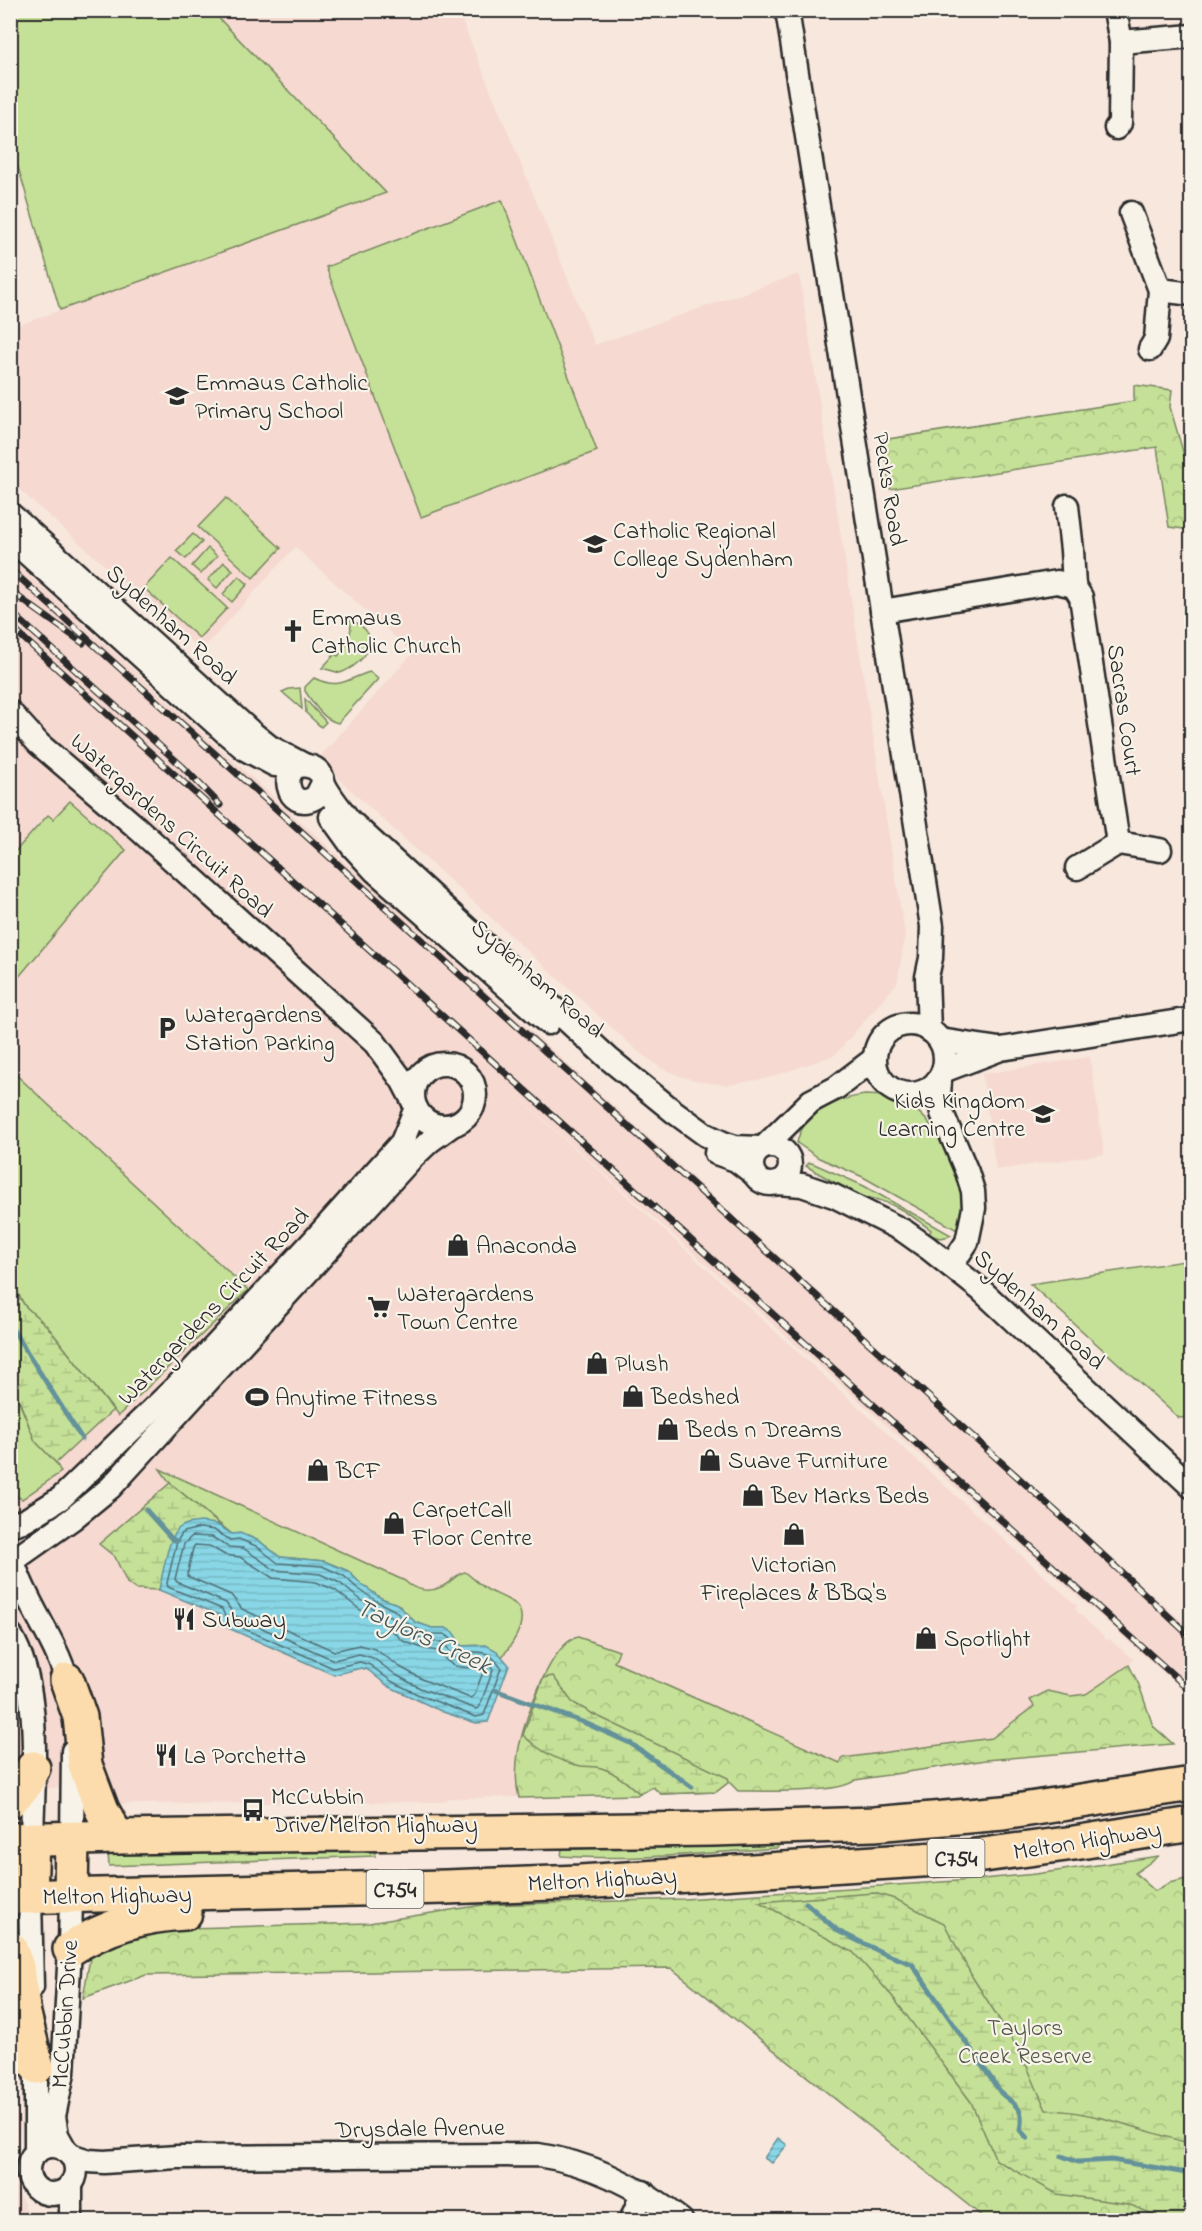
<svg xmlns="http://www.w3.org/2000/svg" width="1202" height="2231" viewBox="0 0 1202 2231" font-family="'Indie Flower',sans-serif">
  <defs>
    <pattern id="forest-crowns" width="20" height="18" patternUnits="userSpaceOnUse" patternTransform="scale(1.5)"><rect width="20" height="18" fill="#c5e097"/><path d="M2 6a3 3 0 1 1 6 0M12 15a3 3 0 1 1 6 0" fill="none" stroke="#a9c082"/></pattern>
    <pattern id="wetland-marsh" width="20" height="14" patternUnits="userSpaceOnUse" patternTransform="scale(1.5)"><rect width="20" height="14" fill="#c5e097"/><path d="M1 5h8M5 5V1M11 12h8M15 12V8" fill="none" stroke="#a9c082"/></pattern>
    <pattern id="water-rules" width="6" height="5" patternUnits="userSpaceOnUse" patternTransform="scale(1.5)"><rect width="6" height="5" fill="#88d6e6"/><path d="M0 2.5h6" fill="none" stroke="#76b8c5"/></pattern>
  </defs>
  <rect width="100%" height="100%" fill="#f7e7dd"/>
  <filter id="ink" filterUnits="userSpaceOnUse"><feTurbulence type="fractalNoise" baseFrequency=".0167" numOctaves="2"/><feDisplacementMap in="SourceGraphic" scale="12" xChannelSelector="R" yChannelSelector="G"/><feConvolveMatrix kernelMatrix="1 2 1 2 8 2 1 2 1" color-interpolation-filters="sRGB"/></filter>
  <g filter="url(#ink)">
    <g fill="#f6d9d0">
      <path d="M212 11H458L595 345 799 274 905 936 897 983 835 1055 768 1078 727 1085 703 1082 680 1076 660 1067 640 1053 421 854 341 781 333 769 320 757 413 653 295 547 201 651 11 482V328L385 193Z"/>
      <path d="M10 558 1191 1630V1697L488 1070 1077 1606 1075 1610 1107 1640 1109 1639 1133 1659 1129 1666 1139 1685 1153 1726 1173 1744 986 1760 855 1780 847 1785 819 1790 738 1791 729 1782 716 1792 661 1794 653 1787 637 1795 448 1798 446 1801 441 1802 116 1804 105 1784 11 1791Z"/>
      <path d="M1090 1057 1104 1154 996 1170 982 1074Z"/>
      <path d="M10 2097H17L21 2124 13 2157 14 2183 31 2220H11Z"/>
    </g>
    <g fill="#c5e097" stroke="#788661" stroke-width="1.5">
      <path d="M10 11H212L386 193 60 310 11 143Z"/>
      <path d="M502 200 597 451 421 517 326 267Z"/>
      <path d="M226 498 281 548 253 578 198 527Z"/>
      <path d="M193 534 202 542 186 559 176 551Z"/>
      <path d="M208 548 217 556 201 574 192 566Z"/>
      <path d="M172 558 227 608 199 638 144 588Z"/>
      <path d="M224 562 233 570 217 588 208 580Z"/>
      <path d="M239 576 248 584 232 602 223 594Z"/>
      <path d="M350 620C386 633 366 664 340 673L322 668 335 654 338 656C348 645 353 634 350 620Z"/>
      <path d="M370 672 378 679 338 723C322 719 314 704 305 691V687L314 678C341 691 347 678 370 672Z"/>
      <path d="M300 688 302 709 282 692 289 689Z"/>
      <path d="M305 699 326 722 321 727 306 713Z"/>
      <path d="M70 801 126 850 11 986V856L48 815 53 819Z"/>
      <path d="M11 1070 248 1290 118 1416 47 1326 25 1306 11 1281Z"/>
      <path d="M865 1095C878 1095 893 1097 905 1103 934 1118 958 1164 963 1194 965 1206 962 1220 957 1230L863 1177 819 1158 797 1143C802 1113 839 1098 865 1095Z"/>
      <path d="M809 1163H812L864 1186 951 1235C943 1240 936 1238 929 1234L931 1230C909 1213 887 1198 860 1197L806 1166Z"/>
      <path d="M1191 1260V1417L1179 1418 1030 1284Z"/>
      <path d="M10 1380 35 1440 56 1463 61 1472 22 1499 11 1493Z"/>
      <path d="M160 1469 405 1581C414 1590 429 1593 441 1587 450 1584 455 1574 465 1572 473 1578 480 1585 488 1590 496 1594 506 1598 514 1603 532 1618 511 1646 501 1658 493 1643 478 1645 462 1646L446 1628H432L415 1622 397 1604 381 1598 361 1584 348 1571 324 1561 280 1557 259 1541 248 1536 232 1534 170 1483Z"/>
      <path d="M778 1844V1848C706 1853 634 1861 561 1856L562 1849Z"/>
      <path d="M375 1848V1856L109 1866 108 1853Z"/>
    </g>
    <g fill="url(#forest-crowns)" stroke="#788661" stroke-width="1.5">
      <path d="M1134 385 1172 390 1170 407 1191 479V530L1169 527 1157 447 890 489 882 440 1134 401Z"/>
      <path d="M578 1637 619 1651 614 1662 840 1763 843 1758 992 1738 1034 1706 1030 1700 1048 1691 1071 1696 1086 1694 1129 1665 1139 1685 1153 1726 1173 1744 986 1760 855 1780C841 1794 761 1791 738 1791L729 1782 716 1792 661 1794 653 1787 637 1795 519 1798C515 1782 516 1763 519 1747 525 1720 550 1643 578 1637Z"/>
      <path d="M1159 1856 1135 1873 1155 1891 1169 1883 1191 1878V2220H985L978 2213 671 1968 146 1975 83 1998 90 1958 99 1950 147 1933 188 1928 369 1923 482 1905 684 1899 972 1880 1036 1874Z"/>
    </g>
    <g fill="url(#wetland-marsh)" stroke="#788661" stroke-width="1.5">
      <path d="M10 1281 25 1306 47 1326 113 1410 56 1463 35 1441 11 1380Z"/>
      <path d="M170 1483 225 1529 216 1524 172 1539 159 1590 135 1589 127 1583 115 1557 99 1544Z"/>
      <path d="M553 1676 572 1702 593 1714 728 1778 729 1782 716 1792 661 1794 653 1787 639 1793C629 1785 617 1773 604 1769 597 1766 588 1767 581 1766 559 1762 538 1750 523 1735L543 1678Z"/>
      <path d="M874 1893 895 1899 944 1923 973 1978 1022 2055 1046 2110C1092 2110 1147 2132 1191 2144V2220H1167L1128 2204 1057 2194 996 2160 971 2102 892 1996 853 1952 759 1902Z"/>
    </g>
    <g fill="url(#water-rules)" stroke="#63929b" stroke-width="1.5">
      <path d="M201 1522 216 1524 232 1534 240 1533 259 1541 280 1557 324 1561 348 1571 361 1584 381 1598 397 1604 415 1622 432 1628H446L453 1632 462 1646 486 1645 497 1651 509 1665 488 1722 476 1723 443 1712 388 1686 368 1670 361 1668 334 1675 217 1623 220 1615 159 1590C163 1574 167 1541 178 1529 184 1523 193 1523 201 1522Z"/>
      <path d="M778 2138 787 2145 772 2163 764 2158Z"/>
    </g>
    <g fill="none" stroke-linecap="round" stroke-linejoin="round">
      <g stroke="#506f76" stroke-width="1.5">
        <path d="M200 1528 214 1530 230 1540 239 1539 246 1542 256 1546 278 1563 322 1566 344 1576 357 1588 378 1602 394 1610 412 1627 430 1634H444L449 1637 460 1651C482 1653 488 1648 501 1668L484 1715 476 1717 417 1694 391 1681 370 1665 360 1662 333 1668 227 1621 222 1609 168 1587 167 1583 177 1541 183 1532Z"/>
        <path d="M192 1536 212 1537 228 1547 243 1548 275 1570 320 1574 340 1583 353 1594 374 1609 390 1616 408 1633 428 1641 443 1642C447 1646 450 1654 455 1657 470 1666 481 1649 493 1670L479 1708 476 1709 420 1688 396 1675 373 1658 359 1654 334 1660 235 1616 226 1603 177 1582 175 1579 184 1544Z"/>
        <path d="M195 1545 209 1546 225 1555 240 1557 273 1578 316 1582 335 1590 368 1616 384 1623 403 1641 425 1649 438 1651C453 1670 458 1667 481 1668L483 1672 474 1696 470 1698 424 1680 400 1667 375 1649 359 1645 334 1651 242 1609 231 1595 187 1576 193 1548Z"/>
      </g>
      <g stroke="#63929b" stroke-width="5">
        <path d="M10 1325 82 1439"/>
        <path d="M146 1510 172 1539 177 1541"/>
        <path d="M495 1690 585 1723 630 1743 692 1787"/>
        <path d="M806 1903 838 1931 883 1953 912 1964 1001 2093C1016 2106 1025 2108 1020 2130L1027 2138"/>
        <path d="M1062 2156 1078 2162 1112 2160 1192 2174"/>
      </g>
      <g stroke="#2b2b2b" stroke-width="27">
        <g id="minor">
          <path d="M787 10 932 926 931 958 927 977 929 1030"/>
          <path d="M1115 10 1121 42 1120 123 1116 128"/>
          <path d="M1121 42 1192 36"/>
          <path d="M1131 213 1160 290 1156 339 1150 349"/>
          <path d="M1160 290 1192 294"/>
          <path d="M1067 506 1072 550 1074 586"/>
          <path d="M10 514 250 731 270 747 304 765"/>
          <path d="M10 538 225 732 245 749 275 765"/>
          <path d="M882 611 1057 582 1074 586 1081 597 1118 843"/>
          <path d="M10 712 39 744 135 826 375 1043 402 1080 413 1101"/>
          <path d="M323 783 316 797C285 816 277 760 308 766 313 767 317 769 320 773 323 777 323 782 325 786 331 798 341 809 349 820L609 1059 673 1111 706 1135 723 1143 735 1147 760 1148"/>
          <path d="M331 817 352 846 375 871 548 1023"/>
          <path d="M1077 868 1118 843 1160 850"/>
          <circle cx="910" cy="1059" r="35"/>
          <path d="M940 1040 999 1049"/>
          <circle cx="444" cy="1095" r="31"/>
          <path d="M943 1071 1001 1049 1192 1019"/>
          <path d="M940 1078 939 1097 942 1113 967 1172 973 1191 974 1208 967 1242 951 1266"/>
          <circle cx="771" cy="1165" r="19"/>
          <path d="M764 1147 811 1101 836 1088 874 1059"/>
          <path d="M716 1153 736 1160 753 1173"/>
          <path d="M778 1183 802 1185 834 1196 904 1231 928 1248 981 1290 1192 1487"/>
          <path d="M10 1525 26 1520 61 1498 182 1381 314 1240 402 1142 416 1108"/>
          <path d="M14 1560 72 1519 111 1487 411 1159 430 1141 451 1126"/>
          <path d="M14 1564C28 1609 62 1647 70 1694"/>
          <path d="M10 1634C43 1687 33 1779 32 1839"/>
          <path d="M72 1839 73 1751"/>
          <path d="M30 1897 32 1987"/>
          <path d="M36 2052V2153"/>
          <circle cx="52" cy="2170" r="24"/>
          <path d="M66 2151 57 2135 54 2116 63 2073 70 1949 71 1896"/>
          <path d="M70 2155 89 2161 104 2162 177 2157 538 2155C592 2163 639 2187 681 2220"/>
          <path d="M71 2220V2184"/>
          <path d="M631 2220 643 2192"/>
        </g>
      </g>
      <g stroke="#2b2b2b" stroke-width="38">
        <g id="highway">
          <path d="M67 1680 80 1717 85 1765 102 1810 117 1837"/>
          <path d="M10 1801 24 1786 33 1768"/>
          <path d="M10 1840 117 1837 713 1829 874 1824 1003 1813 1192 1784"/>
          <path d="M71 1896 72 1839"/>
          <path d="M10 1897 446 1887 580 1882 968 1857 1074 1843 1192 1824"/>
          <path d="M30 1897 32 1839"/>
          <path d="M10 1948 17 1967 24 2014 37 2067"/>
          <path d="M70 1949C106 1926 143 1915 185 1913"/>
        </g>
      </g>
      <use href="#minor" stroke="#f7f3e8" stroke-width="22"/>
      <use href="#highway" stroke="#fcdcac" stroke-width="33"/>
      <g stroke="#2b2b2b" stroke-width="7">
        <g id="rail">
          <path d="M10 569 1062 1517 1192 1638"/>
          <path d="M10 591 83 643"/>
          <path d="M10 611 183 767 220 805"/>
          <path d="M10 626 1192 1692"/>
        </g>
      </g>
      <use href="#rail" stroke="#f7f3e8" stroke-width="4.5" stroke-dasharray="14" stroke-linecap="butt"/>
    </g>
  </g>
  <defs>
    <g id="school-bare" transform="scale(1.8)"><path d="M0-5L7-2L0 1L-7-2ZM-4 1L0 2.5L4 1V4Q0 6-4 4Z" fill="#2b2b2b" stroke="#f7f3e8" stroke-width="2.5" paint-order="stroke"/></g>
    <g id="church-bare" transform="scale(1.8)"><path d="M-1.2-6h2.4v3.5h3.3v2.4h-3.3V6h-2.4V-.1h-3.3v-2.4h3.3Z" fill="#2b2b2b" stroke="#f7f3e8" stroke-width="2.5" paint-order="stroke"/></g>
    <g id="parking-bare" transform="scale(1.8)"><path d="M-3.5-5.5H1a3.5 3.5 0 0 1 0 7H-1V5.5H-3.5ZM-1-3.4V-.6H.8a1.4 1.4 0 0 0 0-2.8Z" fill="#2b2b2b" stroke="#f7f3e8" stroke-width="2.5" paint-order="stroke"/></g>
    <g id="shop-bare" transform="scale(1.8)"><path d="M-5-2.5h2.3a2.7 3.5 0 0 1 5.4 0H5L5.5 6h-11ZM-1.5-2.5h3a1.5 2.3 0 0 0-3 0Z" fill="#2b2b2b" stroke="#f7f3e8" stroke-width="2.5" paint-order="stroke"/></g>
    <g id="supermarket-bare" transform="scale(1.8)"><path d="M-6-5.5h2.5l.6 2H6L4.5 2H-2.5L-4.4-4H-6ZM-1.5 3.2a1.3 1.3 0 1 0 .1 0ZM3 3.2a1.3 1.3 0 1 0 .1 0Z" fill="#2b2b2b" stroke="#f7f3e8" stroke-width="2.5" paint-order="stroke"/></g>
    <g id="stadium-bare" transform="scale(1.8)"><path d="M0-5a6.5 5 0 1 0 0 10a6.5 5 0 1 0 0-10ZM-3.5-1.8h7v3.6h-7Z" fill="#2b2b2b" stroke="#f7f3e8" stroke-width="2.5" paint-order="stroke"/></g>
    <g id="restaurant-bare" transform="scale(1.8)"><path d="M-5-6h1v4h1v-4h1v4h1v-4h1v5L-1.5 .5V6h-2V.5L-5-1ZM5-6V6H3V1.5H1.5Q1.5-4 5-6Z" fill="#2b2b2b" stroke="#f7f3e8" stroke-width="2.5" paint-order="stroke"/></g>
    <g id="bus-bare" transform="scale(1.8)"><path d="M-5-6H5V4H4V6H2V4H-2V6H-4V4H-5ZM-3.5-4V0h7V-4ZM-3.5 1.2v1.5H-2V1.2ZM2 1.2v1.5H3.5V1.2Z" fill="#2b2b2b" stroke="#f7f3e8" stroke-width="2.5" paint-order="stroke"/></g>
  </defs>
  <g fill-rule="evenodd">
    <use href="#school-bare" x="177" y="396"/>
    <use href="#school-bare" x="595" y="544"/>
    <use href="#church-bare" x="293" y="631"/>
    <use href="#parking-bare" x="167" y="1028"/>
    <use href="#school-bare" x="1043" y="1114"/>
    <use href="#shop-bare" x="458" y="1245"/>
    <use href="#supermarket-bare" x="379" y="1307"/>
    <use href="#shop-bare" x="597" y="1363"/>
    <use href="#shop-bare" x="633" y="1396"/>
    <use href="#stadium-bare" x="257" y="1397"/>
    <use href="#shop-bare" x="668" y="1429"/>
    <use href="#shop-bare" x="710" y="1460"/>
    <use href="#shop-bare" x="318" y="1470"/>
    <use href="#shop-bare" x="753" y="1495"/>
    <use href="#shop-bare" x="394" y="1523"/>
    <use href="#shop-bare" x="794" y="1534"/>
    <use href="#restaurant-bare" x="184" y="1619"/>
    <use href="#shop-bare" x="926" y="1638"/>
    <use href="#restaurant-bare" x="166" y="1755"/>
    <use href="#bus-bare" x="253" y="1810"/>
  </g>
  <g text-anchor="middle" stroke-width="4.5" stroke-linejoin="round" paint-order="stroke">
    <g fill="#f7f3e8" stroke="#686764" stroke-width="1.5">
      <rect x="927.5" y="1839" width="57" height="38" rx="4.5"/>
      <rect x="366.5" y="1870" width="57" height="38" rx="4.5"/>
    </g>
    <g font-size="22" font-weight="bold" fill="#2b2b2b">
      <text x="956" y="1866">C754</text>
      <text x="395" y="1897">C754</text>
    </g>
    <g font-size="24" fill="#2b2b2b" stroke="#f7f3e8" text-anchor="start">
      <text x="195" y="390">Emmaus Catholic<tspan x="195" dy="28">Primary School</tspan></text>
      <text x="613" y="538">Catholic Regional<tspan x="613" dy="28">College Sydenham</tspan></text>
      <text x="311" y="625">Emmaus<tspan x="311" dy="28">Catholic Church</tspan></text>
      <text x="185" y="1022">Watergardens<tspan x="185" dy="28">Station Parking</tspan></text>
      <text x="1025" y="1108" text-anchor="end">Kids Kingdom<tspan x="1025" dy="28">Learning Centre</tspan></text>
      <text x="476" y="1253">Anaconda</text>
      <text x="397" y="1301">Watergardens<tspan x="397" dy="28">Town Centre</tspan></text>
      <text x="615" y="1371">Plush</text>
      <text x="651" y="1404">Bedshed</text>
      <text x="275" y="1405">Anytime Fitness</text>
      <text x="686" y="1437">Beds n Dreams</text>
      <text x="728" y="1468">Suave Furniture</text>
      <text x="336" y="1478">BCF</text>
      <text x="771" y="1503">Bev Marks Beds</text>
      <text x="412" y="1517">CarpetCall<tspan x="412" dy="28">Floor Centre</tspan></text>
      <text x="794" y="1572" text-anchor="middle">Victorian<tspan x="794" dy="28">Fireplaces &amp; BBQ's</tspan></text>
      <text x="202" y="1627">Subway</text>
      <text x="944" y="1646">Spotlight</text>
      <text x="184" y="1763">La Porchetta</text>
      <text x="271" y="1804">McCubbin<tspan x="271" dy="28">Drive/Melton Highway</tspan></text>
    </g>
    <g font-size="24" fill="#2b2b2b" stroke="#f7f3e8">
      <text transform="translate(890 489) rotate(81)" y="8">Pecks Road</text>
      <text transform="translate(172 624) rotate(42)" y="8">Sydenham Road</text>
      <text transform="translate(1125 710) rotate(82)" y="8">Sacras Court</text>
      <text transform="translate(172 825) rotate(42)" y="8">Watergardens Circuit Road</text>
      <text transform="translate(538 978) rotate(41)" y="8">Sydenham Road</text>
      <text transform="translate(213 1306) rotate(-46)" y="8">Watergardens Circuit Road</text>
      <text transform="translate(1040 1309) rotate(42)" y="8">Sydenham Road</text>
      <text transform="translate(1087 1840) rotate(-9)" y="8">Melton Highway</text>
      <text transform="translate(602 1879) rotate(-3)" y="8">Melton Highway</text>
      <text transform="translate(117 1895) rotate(-1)" y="8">Melton Highway</text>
      <text transform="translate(64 2014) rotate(-86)" y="8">McCubbin Drive</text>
      <text transform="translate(420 2128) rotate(-1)" y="8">Drysdale Avenue</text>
    </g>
    <g font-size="24" fill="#525846" stroke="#f7f3e8">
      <text x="1025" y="2035">Taylors<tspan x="1025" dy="28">Creek Reserve</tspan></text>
    </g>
    <g font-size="26" font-style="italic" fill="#42565a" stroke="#f7f3e8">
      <text transform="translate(424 1635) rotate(25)" y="9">Taylors Creek</text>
    </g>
  </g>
  <rect width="1202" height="2231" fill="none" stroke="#f7f3e8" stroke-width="36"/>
  <rect x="18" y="18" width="1166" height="2195" fill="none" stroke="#2b2b2b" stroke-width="2" filter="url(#ink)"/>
</svg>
